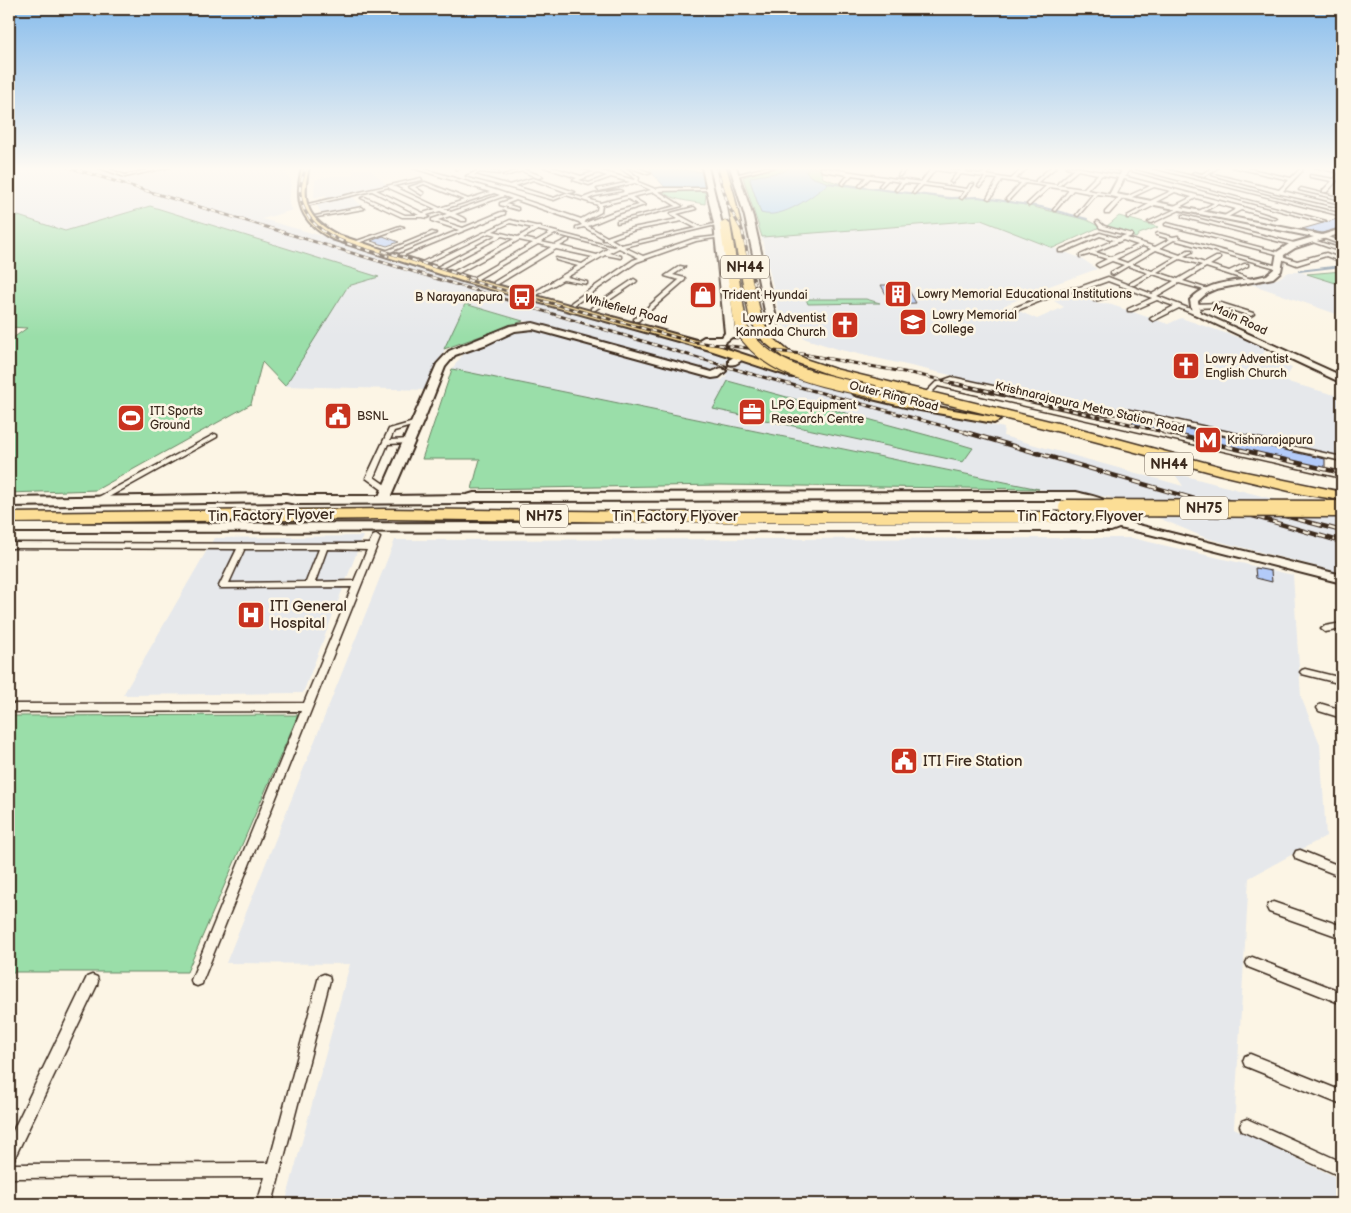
<svg xmlns="http://www.w3.org/2000/svg" width="1351" height="1213" viewBox="0 0 1351 1213" font-family="'Balsamiq Sans',sans-serif">
  <rect width="100%" height="100%" fill="#fcf5e5"/>
  <filter id="ink" filterUnits="userSpaceOnUse"><feTurbulence type="fractalNoise" baseFrequency=".02" numOctaves="2"/><feDisplacementMap in="SourceGraphic" scale="10" xChannelSelector="R" yChannelSelector="G"/><feConvolveMatrix kernelMatrix="1 2 1 2 8 2 1 2 1" color-interpolation-filters="sRGB"/></filter>
  <g filter="url(#ink)">
    <g fill="#e6e8eb">
      <path d="M9 167H91L126 178 179 167H281L291 180 289 205 293 210 262 219 326 237 447 277 608 322 865 398 1004 428 1003 436 1183 486 1174 473 1342 517V573L1206 538 1109 497 1039 489 452 369 463 354 514 332 535 330 722 380 727 375 539 323 523 321 465 304 427 390 285 386 348 286 378 277 150 206 9 247Z"/>
      <path d="M354 169H370L389 187 351 195 363 207 323 215 316 204 328 201 325 196 314 198 315 180 324 177 352 175Z"/>
      <path d="M838 183 950 199 979 197 1039 207 1091 221 1100 227 1053 248 1081 258 1097 269 1052 285 1005 305 1037 319 1064 307 1054 301 1075 294 1099 304 1106 303 1168 324 1181 318 1240 338 1243 336 1266 348 1262 357 1292 368 1284 381 1342 397V457L1122 409 1106 411 841 350 806 339 782 325 758 222Z"/>
      <path d="M1289 272H1300L1342 285V316L1248 283H1262V281L1277 279Z"/>
      <path d="M363 536 303 693 123 695 214 538Z"/>
      <path d="M1132 538 1293 575 1301 697 1320 744 1326 836 1249 878 1234 1128 1342 1180V1204H285L350 964 226 963 395 540Z"/>
    </g>
    <g fill="#9adea9" stroke="#6a8464">
      <path d="M775 167H791L782 172 750 180 761 213 797 205 828 183 811 177 806 172 810 167H819L823 178 838 183 950 199 979 197 1013 202 1087 220 1100 227 1053 248 981 220 762 237 743 177Z"/>
      <path d="M658 190H699L706 193 705 204C687 201 673 200 658 190Z"/>
      <path d="M150 206 379 277 348 286 285 386 262 362 251 404 96 490 9 493V341L27 328 9 327V213L65 231Z"/>
      <path d="M1119 216 1158 227 1139 234 1136 238 1106 227Z"/>
      <path d="M1342 271V285L1307 274Z"/>
      <path d="M806 299H866L880 303 808 304Z"/>
      <path d="M465 304 523 321 444 349Z"/>
      <path d="M452 369 1039 489 720 485 472 489 480 459H422Z"/>
      <path d="M728 381 956 443 973 448 963 462 713 409Z"/>
      <path d="M298 715 187 972H9V716Z"/>
    </g>
    <g fill="#96c7f2" stroke="#72889d">
      <path d="M651 167 704 172 708 188 665 187 650 171Z"/>
      <path d="M791 167H810L806 172 811 177 829 183C813 196 782 220 761 213L750 180 751 177 782 172Z"/>
    </g>
    <g fill="none" stroke-linecap="round" stroke-linejoin="round">
      <g stroke="#72889d" stroke-width="2">
        <path d="M827 183 950 198 978 197 1041 207 1087 219"/>
        <path d="M1299 271 1342 266"/>
      </g>
    </g>
    <g fill="#b3cbf9" stroke="#3b2a1e">
      <path d="M1337 219 1342 220V227L1322 233 1302 229Z"/>
      <path d="M383 236 399 242 387 246 371 241Z"/>
      <path d="M881 285H906L916 303 891 304Z"/>
      <path d="M1134 417 1325 459V468L1132 424Z"/>
      <path d="M1255 568 1271 571 1272 582 1256 578Z"/>
    </g>
    <g fill="none" stroke-linecap="round" stroke-linejoin="round">
      <path stroke="#d5ccbd" stroke-width="9" stroke-dasharray="9 5" stroke-linecap="butt" d="M721 371 732 362"/>
      <g stroke="#3b2a1e" stroke-width="3">
        <g id="street">
          <path d="M97 167H104L125 175 160 167H170L125 177Z"/>
          <path d="M410 167H418L495 190 581 219 597 210 598 205 566 195 554 200 466 176 480 170 498 172 499 174 480 172 474 175 510 185 533 178 575 192 569 193 533 180 515 186 554 198 566 193 583 198 594 194 620 190 622 191 595 196 588 199 600 203 651 190 635 183 599 191 597 189 630 182 611 177 589 185 573 180 577 178 544 167H552L581 176 594 172 579 167H587L634 180 636 179 618 167H624L639 178 638 182 655 189 661 188H711L713 189 711 190 658 191 682 206 617 223V221L676 206 654 192 632 197 645 205 617 214 588 226 607 237 632 228 678 219 671 215V213L694 207 696 209 677 214 701 227 718 223 720 224 624 247 643 256 693 239 719 236 721 237 696 241 637 262 574 305 571 303 572 302 633 260 639 258 619 248 609 253 621 256V258L605 255 567 277 587 282V284L563 280 535 296 533 295V293L578 266 556 260V258L582 264 593 257 556 249 498 284H494V282L551 247 538 244 478 279H474V277L533 243 519 240 453 276H449V274L514 239 502 236 442 268 437 267 497 235 489 233 427 263 422 262 510 220 536 226H541V228L613 247 616 246 606 240H603V238L584 227 576 229V227L582 225 579 222 516 200 506 204 518 208V210L500 205V203L512 199 504 196 455 214 466 219V221H462L450 216 438 220 463 228 501 212H505V214L402 256 400 255V254L459 230 432 221V219L447 214 440 211 427 215 429 217 427 218 423 217H402L361 198 365 197 405 215H419L372 191 310 205 308 204 421 178 422 180 393 186 440 208 464 200 424 184 415 187 424 193 422 195 409 187 425 182 468 199 490 192ZM598 173 607 176 589 183 579 180ZM389 187V188L436 209 423 213 376 190ZM494 193 500 195 451 212 444 209ZM628 199 639 205 613 212 585 223 584 221 601 212 602 205ZM682 221 696 228 621 245 611 239 635 230ZM510 223 533 228 518 237 493 231ZM538 230 550 233 536 241 523 238ZM555 234 609 248 597 255 560 246 569 241V239H567L555 245 541 242Z"/>
          <path d="M457 167H462L457 170 455 169Z"/>
          <path d="M629 167H636L651 173 648 174Z"/>
          <path d="M766 167H775L737 176 735 175Z"/>
          <path d="M820 167 903 180 905 179 907 180 921 182 931 169 922 167H937L959 171 965 167H970L964 172 982 174 990 167H995L986 175 1011 179 1024 167H1029L1015 179 1083 189 1098 174 1078 170 1060 185H1058V183L1074 169 1066 167H1076L1123 176 1243 207 1277 218 1275 219 1241 210 1226 218H1224V216L1236 209 1218 204 1199 214H1197V212L1214 203 1196 198 1176 209H1172V207L1192 197 1175 192 1154 203 1155 205 1129 218H1127V216L1149 204 1148 202 1171 191 1154 187 1128 199 1126 197 1150 186 1125 179 1102 175 1087 190 1114 195 1112 196 1097 194 1078 216 1076 215 1093 194 1073 190 1055 211 1053 210 1069 190 1050 187 1029 206 1027 204 1046 186 1025 183 1008 201 1006 199 1021 183 1002 180 991 198 989 199 987 198 998 179 988 178 980 187 978 186 985 177 961 174 952 183 950 182 957 173 935 170 925 183 967 189 970 184H974L962 199 960 198 965 191 923 185 914 194 912 193 919 184 905 183 897 191 895 190 901 182 888 180 881 187 879 186 884 180 870 178 861 187 859 186 866 177 852 175 843 185 841 184 848 175 822 171Z"/>
          <path d="M903 167H908L900 176H898Z"/>
          <path d="M1051 167H1056L1038 182H1036V180Z"/>
          <path d="M1104 167 1125 170 1127 168 1326 221 1322 222 1128 170 1126 172Z"/>
          <path d="M1149 167H1157L1342 214V216Z"/>
          <path d="M1213 167H1219L1204 176 1192 173 1194 172 1202 174Z"/>
          <path d="M1232 167H1242L1291 178 1300 169H1302V171L1283 191 1342 206V208L1277 193 1212 175 1214 174 1279 190 1289 180Z"/>
          <path d="M1314 167H1324L1342 171V175L1327 192H1323V190L1332 181 1310 177V175L1334 179 1340 173Z"/>
          <path d="M522 169 542 176 543 177 538 178 522 171 505 176 503 175Z"/>
          <path d="M1301 188 1342 198V200L1299 190Z"/>
          <path d="M1120 196 1124 197 1109 214H1105V212Z"/>
          <path d="M362 207 364 209 317 217 315 216Z"/>
          <path d="M1178 208 1182 209 1152 223 1148 222Z"/>
          <path d="M1184 215 1298 244V245L1296 246 1182 217V215Z"/>
          <path d="M1098 221 1104 226 1132 234V236L1127 238 1155 247 1170 239 1156 235V234L1158 233 1173 237 1178 236V238L1281 267 1276 268 1174 240 1160 248 1180 255 1188 250H1192V252L1184 256 1205 263 1216 257H1220V259L1210 265 1229 271 1244 264H1248V266L1234 273 1254 280 1249 281 1206 267 1183 281 1208 289V291L1179 283 1157 296 1198 312V314H1194L1179 308 1153 321 1150 319 1151 318 1174 306 1157 300 1132 311H1128V309L1152 298 1134 291 1094 301V299L1129 289 1108 281 1083 290 1061 293 1018 310H1014V308L1058 290 1080 287 1108 277 1152 294 1174 281 1153 274 1134 285H1130V283L1148 273 1128 266 1113 275 1111 274V272L1124 265 1112 261 1099 267 1096 265 1097 264 1107 259 1091 254 1080 257V255L1114 240 1100 236 1063 252H1059V250L1100 233 1118 238 1126 235 1100 228 1096 222ZM1123 240 1138 245 1111 257 1095 252ZM1143 246 1151 249 1127 263 1116 259ZM1156 250 1176 257 1152 271 1132 264ZM1180 259 1202 265 1178 279 1157 272Z"/>
          <path d="M1167 223 1282 253V254L1280 255 1165 225V224Z"/>
          <path d="M400 226 404 227 355 244 351 243Z"/>
          <path d="M432 232 436 233 390 252 386 251Z"/>
          <path d="M1325 236 1342 242V245L1323 238V237Z"/>
          <path d="M1310 239 1342 249V252L1310 241Z"/>
          <path d="M1326 253 1342 259V262L1326 256 1297 265 1276 257 1279 255 1297 261Z"/>
          <path d="M680 266 685 267 673 275 685 278V280L638 321H634V319L679 280 665 276Z"/>
          <path d="M634 279 637 281 636 282 595 310H591V308Z"/>
          <path d="M1221 303 1253 313 1254 314 1251 316 1221 307 1194 308 1191 306 1194 304Z"/>
          <path d="M952 377 1107 411 1125 409 1342 457V461L1125 413 1107 415 952 381 945 384 1342 474V478L938 386 927 397H923L922 396 935 383Z"/>
          <path d="M417 421 419 422V424L394 431 390 440 410 439 413 441 410 443 388 444 374 477 391 489 390 491H384L366 478 389 429Z"/>
          <path d="M215 434 217 435V437L98 503H92L91 501Z"/>
          <path d="M376 535 380 538 203 980 202 984 197 986 192 984 191 980 301 711 9 712V704L304 703 352 587 220 588 219 586 237 549 9 548V543L369 544 373 536ZM243 549H319L306 582 229 583 244 550ZM327 549 367 550 354 581 315 582Z"/>
          <path d="M1342 623V629L1325 632 1321 629 1325 626Z"/>
          <path d="M1305 669 1342 678V684L1302 674 1300 672 1302 670Z"/>
          <path d="M1322 704 1342 710V718L1319 711 1317 708 1319 705Z"/>
          <path d="M1300 850 1342 867V877L1296 859 1294 855 1296 851Z"/>
          <path d="M1273 902 1342 926V938L1269 912 1267 908 1269 904Z"/>
          <path d="M1252 957 1342 992V1004L1248 967 1246 963 1248 959Z"/>
          <path d="M324 974 329 976 330 980 272 1204H257L265 1177 9 1178V1164L269 1163 318 980 319 976Z"/>
          <path d="M92 975 97 977 98 981 97 985 14 1159 9 1161V1139L87 977Z"/>
          <path d="M1250 1054 1342 1091V1105L1245 1066 1243 1061 1245 1056Z"/>
          <path d="M1247 1119 1342 1162V1177L1242 1131 1240 1126 1242 1121Z"/>
        </g>
      </g>
      <g stroke="#3b2a1e" stroke-width="4">
        <g id="secondary">
          <path d="M702 167H708L722 224 735 332 763 333 769 330 745 217 730 167H736L753 217 779 331 764 339 732 337 724 343H704L699 340 704 337H722L725 333 714 224Z"/>
          <path d="M1124 167H1130L1116 194 1322 235 1342 229V233L1295 248 1284 255 1281 271 1273 278 1216 289 1207 293 1198 301 1200 312 1342 376V383L1192 313 1190 300C1210 278 1241 283 1267 275L1274 269 1277 252 1289 244 1314 237 1110 196 1109 195Z"/>
          <path d="M533 323 712 372 721 368 726 371 719 377 712 378 533 329 515 331 487 344 455 355 445 367 426 415 391 496 467 495 474 493 1076 492C1096 497 1117 499 1122 521L1342 575V583L1149 534 1119 528 1111 531 9 532V524L1110 522 1108 514 1096 505 1076 500 475 501 468 503 296 504 286 502 9 506V498L286 494 296 496H379L437 364 449 351 510 326Z"/>
          <path d="M739 354 744 357C740 362 735 366 729 364V360Z"/>
        </g>
      </g>
      <g stroke="#3b2a1e" stroke-width="4">
        <g id="primary">
          <path d="M302 167H309C301 201 306 219 338 235L471 278 718 346 800 373 801 375 800 377H792L710 350 465 282 332 239C300 222 294 202 302 167Z"/>
          <path d="M859 390 914 403 994 417 1000 420 994 423 914 409 855 395 853 393 855 391Z"/>
        </g>
      </g>
      <g stroke="#3b2a1e" stroke-width="3">
        <g id="highway">
          <path d="M718 167H726L734 194 762 320 771 336 787 350 808 360 835 369 1070 426 1226 468 1342 492V500L1302 494 1218 474 1060 432 836 377 784 358 763 341 750 320 726 194Z"/>
          <path d="M725 221 730 224 747 328 741 331 735 328 720 224Z"/>
          <path d="M384 509 659 512H1072L1078 514 1080 517 1078 520 1072 522H659L384 519 9 523V513Z"/>
        </g>
      </g>
      <use href="#street" fill="#fcf5e5" fill-rule="evenodd"/>
      <use href="#secondary" fill="#fcf5e5" fill-rule="evenodd"/>
      <use href="#primary" fill="#fcde96" fill-rule="evenodd"/>
      <use href="#highway" fill="#fcde96" fill-rule="evenodd"/>
      <g stroke="#3b2a1e" stroke-width="3">
        <g id="rail-far1">
          <path d="M68 167 748 373 969 433"/>
          <path d="M306 167C304 175 299 184 300 193 304 236 354 246 388 256"/>
          <path d="M716 167 729 207 742 230 757 295"/>
          <path d="M383 251 474 279"/>
          <path d="M467 280 693 342 802 354 915 374 1169 433"/>
        </g>
      </g>
      <g stroke="#3b2a1e" stroke-width="4.5">
        <g id="rail">
          <path d="M965 432 1342 542"/>
          <path d="M1163 432 1342 473"/>
          <path d="M1220 499 1342 531"/>
        </g>
      </g>
      <use href="#rail-far1" stroke="#fcf5e5" stroke-width="2" stroke-dasharray="5" stroke-linecap="butt"/>
      <use href="#rail" stroke="#fcf5e5" stroke-width="2.5" stroke-dasharray="8" stroke-linecap="butt"/>
      <g stroke="#3b2a1e" stroke-width="14" stroke-linecap="butt">
        <path id="highway-bridge-far1" d="M741 328C768 374 827 381 875 392"/>
      </g>
      <g stroke="#3b2a1e" stroke-width="19" stroke-linecap="butt">
        <path id="highway-bridge" d="M1067 508 1342 509"/>
      </g>
      <use href="#highway-bridge-far1" stroke="#fcde96" stroke-width="12"/>
      <use href="#highway-bridge" stroke="#fcde96" stroke-width="16"/>
    </g>
  </g>
  <linearGradient id="sky" x2="0" y2="1"><stop stop-color="#87bcec"/><stop offset="0.5" stop-color="#fefaf3"/><stop offset="1" stop-color="#fefaf3" stop-opacity="0"/></linearGradient>
  <rect width="1351" height="337" fill="url(#sky)"/>
  <defs>
    <g id="building-square" transform="scale(1.4375)"><rect x="-9" y="-9" width="18" height="18" rx="4" fill="#c8321e" stroke="#fcf5e5"/><path d="M-4-6H4V6H1V3H-1V6H-4ZM-2.5-4.3h1.7v1.8h-1.7ZM.8-4.3h1.7v1.8H.8ZM-2.5-1h1.7V.8h-1.7ZM.8-1h1.7V.8H.8Z" fill="#fff"/></g>
    <g id="shop-square" transform="scale(1.4375)"><rect x="-9" y="-9" width="18" height="18" rx="4" fill="#c8321e" stroke="#fcf5e5"/><path d="M-5-2.5h2.3a2.7 3.5 0 0 1 5.4 0H5L5.5 6h-11ZM-1.5-2.5h3a1.5 2.3 0 0 0-3 0Z" fill="#fff"/></g>
    <g id="bus-square" transform="scale(1.4375)"><rect x="-9" y="-9" width="18" height="18" rx="4" fill="#c8321e" stroke="#fcf5e5"/><path d="M-5-6H5V4H4V6H2V4H-2V6H-4V4H-5ZM-3.5-4V0h7V-4ZM-3.5 1.2v1.5H-2V1.2ZM2 1.2v1.5H3.5V1.2Z" fill="#fff"/></g>
    <g id="university-square" transform="scale(1.4375)"><rect x="-9" y="-9" width="18" height="18" rx="4" fill="#c8321e" stroke="#fcf5e5"/><path d="M0-5L7-2L0 1L-7-2ZM-4 1L0 2.5L4 1V4Q0 6-4 4Z" fill="#fff"/></g>
    <g id="church-square" transform="scale(1.4375)"><rect x="-9" y="-9" width="18" height="18" rx="4" fill="#c8321e" stroke="#fcf5e5"/><path d="M-1.2-6h2.4v3.5h3.3v2.4h-3.3V6h-2.4V-.1h-3.3v-2.4h3.3Z" fill="#fff"/></g>
    <g id="office-square" transform="scale(1.4375)"><rect x="-9" y="-9" width="18" height="18" rx="4" fill="#c8321e" stroke="#fcf5e5"/><path d="M-6-3h4V-5.5h4V-3h4V5H-6ZM-1-4.5V-3h2v-1.5ZM-6 0V1H6V0Z" fill="#fff"/></g>
    <g id="civic-square" transform="scale(1.4375)"><rect x="-9" y="-9" width="18" height="18" rx="4" fill="#c8321e" stroke="#fcf5e5"/><path d="M-.6-6.5H3V-4.5H.6V-3L4-1V1h2V6H-6V1h2V-1L-.6-3ZM-1.2 2.5V6h2.4V2.5Z" fill="#fff"/></g>
    <g id="stadium-square" transform="scale(1.4375)"><rect x="-9" y="-9" width="18" height="18" rx="4" fill="#c8321e" stroke="#fcf5e5"/><path d="M0-5a6.5 5 0 1 0 0 10a6.5 5 0 1 0 0-10ZM-3.5-1.8h7v3.6h-7Z" fill="#fff"/></g>
    <g id="metro-square" transform="scale(1.4375)"><rect x="-9" y="-9" width="18" height="18" rx="4" fill="#c8321e" stroke="#fcf5e5"/><path d="M-5.5 5V-5H-3L0 0L3-5H5.5V5H3V-.5L0 4L-3-.5V5Z" fill="#fff"/></g>
    <g id="hospital-square" transform="scale(1.4375)"><rect x="-9" y="-9" width="18" height="18" rx="4" fill="#c8321e" stroke="#fcf5e5"/><path d="M-5-5h3v3.5h4V-5h3V5h-3V1.5h-4V5h-3Z" fill="#fff"/></g>
  </defs>
  <g fill-rule="evenodd">
    <use href="#building-square" x="898" y="294"/>
    <use href="#shop-square" x="703" y="295"/>
    <use href="#bus-square" x="522" y="297"/>
    <use href="#university-square" x="913" y="322"/>
    <use href="#church-square" x="845" y="325"/>
    <use href="#church-square" x="1186" y="366"/>
    <use href="#office-square" x="752" y="412"/>
    <use href="#civic-square" x="338" y="416"/>
    <use href="#stadium-square" x="131" y="418"/>
    <use href="#metro-square" x="1208" y="440"/>
    <use href="#hospital-square" x="251" y="615"/>
    <use href="#civic-square" x="904" y="761"/>
  </g>
  <g text-anchor="middle" stroke-width="5" stroke-linejoin="round" paint-order="stroke">
    <g font-size="12" fill="#3b2a1e" stroke="#fcf5e5" text-anchor="start">
      <text x="917" y="298">Lowry Memorial Educational Institutions</text>
      <text x="722" y="299">Trident Hyundai</text>
      <text x="503" y="301" text-anchor="end">B Narayanapura</text>
      <text x="932" y="319">Lowry Memorial<tspan x="932" dy="14">College</tspan></text>
      <text x="826" y="322" text-anchor="end">Lowry Adventist<tspan x="826" dy="14">Kannada Church</tspan></text>
      <text x="1205" y="363">Lowry Adventist<tspan x="1205" dy="14">English Church</tspan></text>
      <text x="771" y="409">LPG Equipment<tspan x="771" dy="14">Research Centre</tspan></text>
      <text x="150" y="415">ITI Sports<tspan x="150" dy="14">Ground</tspan></text>
      <text x="357" y="420">BSNL</text>
      <text x="1227" y="444">Krishnarajapura</text>
    </g>
    <g font-size="12" fill="#3b2a1e" stroke="#fcf5e5">
      <text transform="translate(626 309) rotate(15)" y="4">Whitefield Road</text>
      <text transform="translate(1240 319) rotate(25)" y="4">Main Road</text>
      <text transform="translate(894 396) rotate(14)" y="4">Outer Ring Road</text>
      <text transform="translate(1090 407) rotate(13)" y="4">Krishnarajapura Metro Station Road</text>
    </g>
    <g fill="#fcf5e5" stroke="#75675a" stroke-width="1">
      <rect x="721" y="255.5" width="48" height="23" rx="4"/>
      <rect x="1145" y="452.5" width="48" height="23" rx="4"/>
      <rect x="1180" y="496.5" width="48" height="23" rx="4"/>
      <rect x="520" y="504.5" width="48" height="23" rx="4"/>
    </g>
    <g font-size="14" font-weight="bold" fill="#3b2a1e">
      <text x="745" y="272">NH44</text>
      <text x="1169" y="469">NH44</text>
      <text x="1204" y="513">NH75</text>
      <text x="544" y="521">NH75</text>
    </g>
    <g font-size="15" fill="#3b2a1e" stroke="#fcf5e5">
      <text transform="translate(271 515) rotate(-1)" y="5">Tin Factory Flyover</text>
      <text x="675" y="521">Tin Factory Flyover</text>
      <text x="1080" y="521">Tin Factory Flyover</text>
    </g>
    <g font-size="15" fill="#3b2a1e" stroke="#fcf5e5" text-anchor="start">
      <text x="270" y="611">ITI General<tspan x="270" dy="17">Hospital</tspan></text>
      <text x="923" y="766">ITI Fire Station</text>
    </g>
  </g>
  <rect width="1351" height="1213" fill="none" stroke="#fcf5e5" stroke-width="30"/>
  <rect x="15" y="15" width="1321" height="1183" fill="none" stroke="#3b2a1e" stroke-width="2" filter="url(#ink)"/>
</svg>
